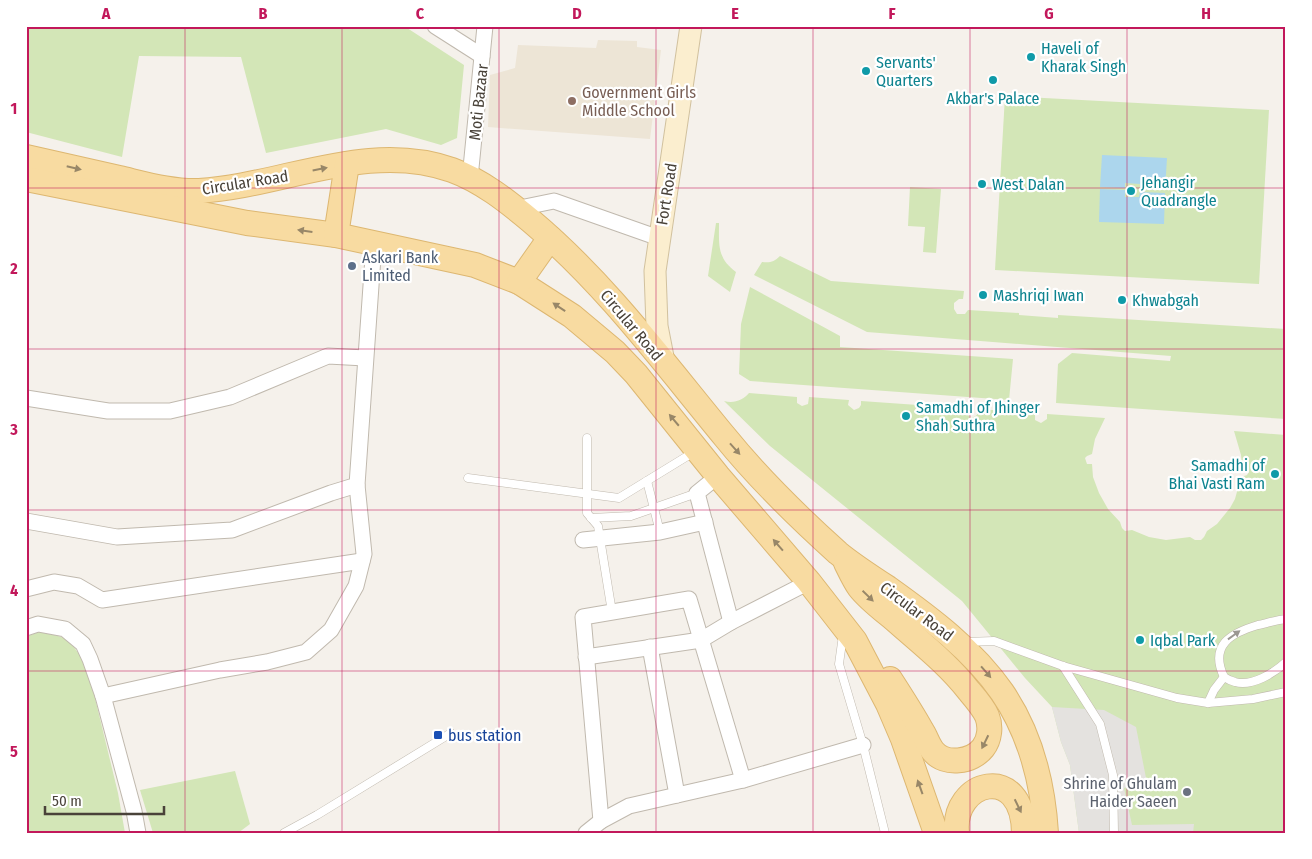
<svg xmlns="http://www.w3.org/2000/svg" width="1312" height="859" viewBox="0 0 1312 859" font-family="'Fira Sans Condensed',sans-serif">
  <rect width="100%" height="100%" fill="#f5f1eb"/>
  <path fill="#ede5d6" d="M598 40 637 41V47L661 50 650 139 488 127 490 75 515 68 518 45 596 48Z"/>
  <g fill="#d3e6b7">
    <path d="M26 26H404L464 65 457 138 441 145 386 129 266 153 241 57 139 56 122 157 26 132Z"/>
    <path d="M1005 96 1269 110 1259 284 995 270Z"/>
    <path d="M910 187 941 189 936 253 923 252 925 227 908 226Z"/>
    <path d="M716 223H719C719 245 717 258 736 272L730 292 708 276Z"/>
    <path d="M780 256 831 281 964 291 963 299H959L954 303V309L957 314H965L968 310 1019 313V315L1058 318V315L1286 329V419L1056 403 1058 364 1072 353 1170 361 1171 356 867 332 754 275 762 262C770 263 774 262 780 256Z"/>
    <path d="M750 287 840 336V347L1013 359 1009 400 750 381 739 374 741 324Z"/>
    <path d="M749 393 797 397V403L802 406 808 404 809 397 849 400 848 405 854 410 859 408 861 405V401L918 405 917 411 922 415 927 414 929 411V405L966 408V414L972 418 977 415 978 409 1035 413V420L1041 423 1047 419V414L1105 418 1095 439 1092 454 1087 456 1085 458 1087 464H1092L1093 477 1099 493 1108 509 1120 522 1122 528 1125 531 1132 530 1149 537 1166 540 1190 537 1195 540H1201L1204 537 1207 531 1217 524 1230 508 1235 499 1241 477 1247 475 1249 472 1245 466 1242 465 1241 455 1234 431 1286 435V833H1079L1070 765 1061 742 1052 707 1025 678 962 601 770 446 724 401C734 404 743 400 749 393Z"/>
    <path d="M41 631 68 639 87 665 118 793 125 833H26V637Z"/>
    <path d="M235 771 250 824 238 833H153L140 790Z"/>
  </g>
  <path fill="#e4e2df" d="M1052 707 1104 710 1136 727 1147 783 1124 788 1132 825 1194 824 1193 833H1079L1070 765 1061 742Z"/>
  <g fill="#acd6ed">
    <path d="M1102 155 1167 158 1165 190 1140 189V184L1125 183V188L1100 187Z"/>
    <path d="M1100 189 1125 190V197H1139L1140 192 1165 193 1164 224 1099 222Z"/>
  </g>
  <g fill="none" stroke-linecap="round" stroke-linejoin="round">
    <g stroke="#c0b9ae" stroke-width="9">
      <g id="lane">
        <path d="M587 438V513L598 526 612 612"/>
        <path d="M468 478 619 498 694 452"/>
        <path d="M647 481 660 532"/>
        <path d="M591 518 631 516 697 493"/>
        <path d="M1286 619C1277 620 1267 623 1258 625 1231 633 1209 645 1224 677 1227 679 1231 681 1235 682 1252 687 1274 673 1286 662"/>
        <path d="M843 635 839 664 863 745 885 833"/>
        <path d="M965 642 994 641 1063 666 1177 698 1208 703 1253 699 1286 692"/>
        <path d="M1063 666 1100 724 1113 775 1114 833"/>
        <path d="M1208 703 1214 690 1224 677"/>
        <path d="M284 833 317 815 451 733"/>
      </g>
    </g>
    <g stroke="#c0b9ae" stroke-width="17">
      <g id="street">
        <path d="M435 26 482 56"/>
        <path d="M470 178 485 26"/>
        <path d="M515 209 554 201 659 238"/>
        <path d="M26 398 108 411H170L230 397 328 356 365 358"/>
        <path d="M718 476 697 493 731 622"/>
        <path d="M26 521 117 537 232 530 331 493 357 485 374 243"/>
        <path d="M583 540 660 532 705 522"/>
        <path d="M26 589 54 582 78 586 102 600 362 561"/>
        <path d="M26 628 38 624 65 629 83 644 90 659 103 696 134 811 138 833"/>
        <path d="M650 647 677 795"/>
        <path d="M586 657 701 640 731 622 809 582"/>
        <path d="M103 696 220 670 267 662 306 652 331 630 356 586 364 554 357 485"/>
        <path d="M601 821 583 617 689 599 743 780"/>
        <path d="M586 833 601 821 629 806 743 780 863 745"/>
      </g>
    </g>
    <g stroke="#d1c19e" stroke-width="23">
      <path id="secondary" d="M664 362 657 326 655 271 691 26"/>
    </g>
    <g stroke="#ddb771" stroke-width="26">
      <g id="primary">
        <path d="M26 157C57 164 88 171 119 178 145 184 172 192 199 191 282 186 368 140 452 170 482 181 507 201 531 221 606 284 663 362 725 437 759 479 798 517 838 553 854 566 871 577 888 588 930 618 973 650 1002 692 1030 733 1043 784 1046 833"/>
        <path d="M26 179 247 223 336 235 475 265 519 282 572 316 615 352 636 374 718 476 809 582 855 641 888 704 903 739 936 833"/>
        <path d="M336 235 347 164"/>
        <path d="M519 282 550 238"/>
        <path d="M846 563C850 571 854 580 859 587 868 599 883 610 895 620 921 643 948 664 969 691 975 698 983 707 987 716 991 726 990 739 983 748 972 762 945 766 933 751 928 745 926 737 922 731 912 713 901 696 890 679"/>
        <path d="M957 833C951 781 1023 761 1024 833"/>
      </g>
    </g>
    <use href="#lane" stroke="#fff" stroke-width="8"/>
    <use href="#street" stroke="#fff" stroke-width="15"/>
    <use href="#secondary" stroke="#fbeecf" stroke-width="21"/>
    <use href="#primary" stroke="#f8dba1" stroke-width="24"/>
  </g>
  <defs><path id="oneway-solid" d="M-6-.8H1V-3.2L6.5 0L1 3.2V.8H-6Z" transform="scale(1.25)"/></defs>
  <g fill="#988768">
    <use href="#oneway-solid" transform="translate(74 168) rotate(13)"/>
    <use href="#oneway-solid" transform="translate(320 169) rotate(-11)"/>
    <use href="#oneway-solid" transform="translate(305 231) rotate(-172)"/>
    <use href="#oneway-solid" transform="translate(559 307) rotate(-146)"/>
    <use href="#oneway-solid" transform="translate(674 420) rotate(-130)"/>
    <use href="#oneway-solid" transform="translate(735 449) rotate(48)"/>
    <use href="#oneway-solid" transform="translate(778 545) rotate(-131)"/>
    <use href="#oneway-solid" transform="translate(868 596) rotate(44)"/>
    <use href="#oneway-solid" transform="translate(986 672) rotate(49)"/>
    <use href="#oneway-solid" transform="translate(985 742) rotate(116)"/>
    <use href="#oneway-solid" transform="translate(920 787) rotate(-110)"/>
    <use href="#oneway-solid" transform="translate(1018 806) rotate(64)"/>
  </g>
  <use fill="#9b9792" href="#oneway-solid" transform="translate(1234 635) rotate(-36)"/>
  <path fill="none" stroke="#c2185b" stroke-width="1" stroke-opacity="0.55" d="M185 26V833M342 26V833M499 26V833M656 26V833M813 26V833M970 26V833M1127 26V833M26 188H1286M26 349H1286M26 510H1286M26 671H1286"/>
  <g fill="#0f9aa8" stroke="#fff" stroke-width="2">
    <circle cx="1031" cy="57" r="5"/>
    <circle cx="866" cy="71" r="5"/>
    <circle cx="993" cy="80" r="5"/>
    <circle cx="982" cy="184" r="5"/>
    <circle cx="1131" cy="191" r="5"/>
    <circle cx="983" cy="295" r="5"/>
    <circle cx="1122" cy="300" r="5"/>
    <circle cx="906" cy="416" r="5"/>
    <circle cx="1275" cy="474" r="5"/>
    <circle cx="1140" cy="640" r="5"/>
  </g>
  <circle fill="#8d6e63" stroke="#fff" stroke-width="2" cx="572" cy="101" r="5"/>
  <circle fill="#5c6f8a" stroke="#fff" stroke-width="2" cx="352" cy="266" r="5"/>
  <rect fill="#1a4fb4" stroke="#fff" stroke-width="2" x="433" y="730" width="10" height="10" rx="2.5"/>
  <circle fill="#6b7280" stroke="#fff" stroke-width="2" cx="1187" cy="792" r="5"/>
  <g text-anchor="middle" stroke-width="4.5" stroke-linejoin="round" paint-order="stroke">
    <g font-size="16" fill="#0d838f" stroke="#fff" text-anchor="start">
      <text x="1041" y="54">Haveli of<tspan x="1041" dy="18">Kharak Singh</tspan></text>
      <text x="876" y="68">Servants'<tspan x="876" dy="18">Quarters</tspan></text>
      <text x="993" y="104" text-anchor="middle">Akbar's Palace</text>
      <text x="1141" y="188">Jehangir<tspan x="1141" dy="18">Quadrangle</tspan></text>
      <text x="992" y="190">West Dalan</text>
      <text x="993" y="301">Mashriqi Iwan</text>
      <text x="1132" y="306">Khwabgah</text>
      <text x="916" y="413">Samadhi of Jhinger<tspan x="916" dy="18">Shah Suthra</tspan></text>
      <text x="1265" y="471" text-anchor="end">Samadhi of<tspan x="1265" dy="18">Bhai Vasti Ram</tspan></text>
      <text x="1150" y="646">Iqbal Park</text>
    </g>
    <g font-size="16" fill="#785e54" stroke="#fff" text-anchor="start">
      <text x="582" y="98">Government Girls<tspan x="582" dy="18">Middle School</tspan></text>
    </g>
    <g font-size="16" fill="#494239" stroke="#fff">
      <text transform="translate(478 102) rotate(-84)" y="6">Moti Bazaar</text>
      <text transform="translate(245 182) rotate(-9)" y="6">Circular Road</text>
      <text transform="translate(666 194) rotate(-81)" y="6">Fort Road</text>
      <text transform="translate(632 325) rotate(50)" y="6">Circular Road</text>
      <text transform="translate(917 611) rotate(37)" y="6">Circular Road</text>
    </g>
    <g font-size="16" fill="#4e5e75" stroke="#fff" text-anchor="start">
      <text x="362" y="263">Askari Bank<tspan x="362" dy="18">Limited</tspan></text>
    </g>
    <g font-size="16" fill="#164399" stroke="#fff" text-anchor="start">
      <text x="448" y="741">bus station</text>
    </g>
    <g font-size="16" fill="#5b616d" stroke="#fff" text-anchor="end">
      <text x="1177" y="789">Shrine of Ghulam<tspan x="1177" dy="18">Haider Saeen</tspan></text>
    </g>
  </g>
  <rect width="1312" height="859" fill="none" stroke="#ffffff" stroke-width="55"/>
  <path d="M45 806v8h119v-8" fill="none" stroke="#494239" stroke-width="2.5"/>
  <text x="52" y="806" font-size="15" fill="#494239" stroke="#ffffff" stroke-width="4" paint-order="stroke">50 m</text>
  <rect x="28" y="28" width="1256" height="804" fill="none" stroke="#c2185b" stroke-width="2"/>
  <g font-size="16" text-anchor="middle" font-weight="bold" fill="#c2185b">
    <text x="106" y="19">A</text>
    <text x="263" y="19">B</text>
    <text x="420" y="19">C</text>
    <text x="577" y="19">D</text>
    <text x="735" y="19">E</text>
    <text x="892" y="19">F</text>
    <text x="1049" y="19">G</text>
    <text x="1206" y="19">H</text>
    <text x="14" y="114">1</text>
    <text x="14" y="274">2</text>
    <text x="14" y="435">3</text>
    <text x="14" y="596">4</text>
    <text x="14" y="757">5</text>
  </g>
</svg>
